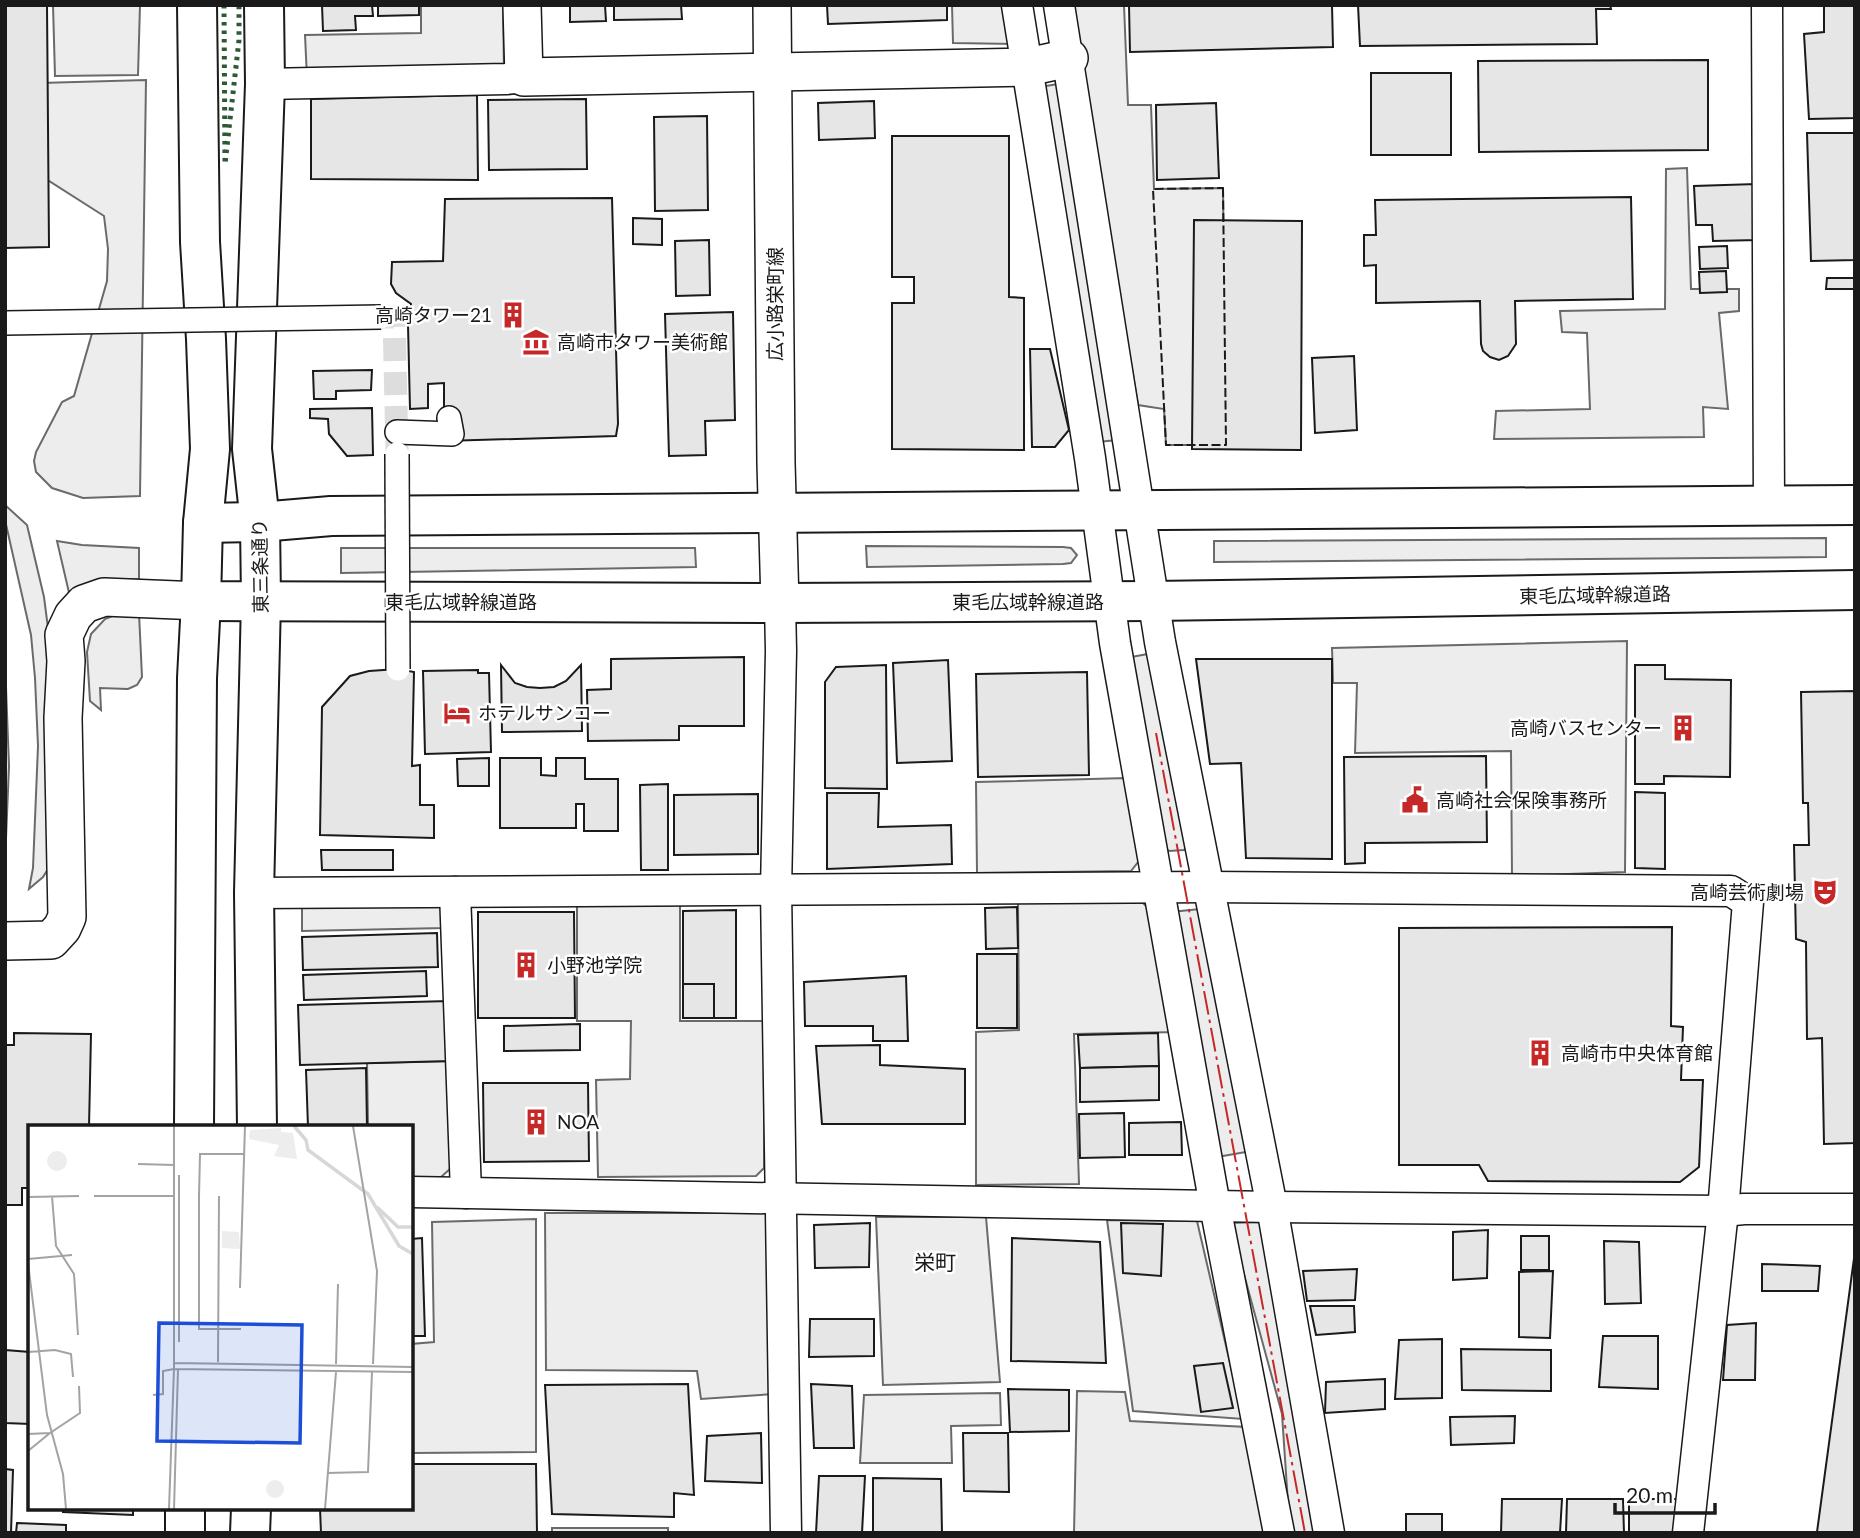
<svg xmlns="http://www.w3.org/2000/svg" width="1860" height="1538" viewBox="0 0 1860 1538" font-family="Lato,'Noto Sans JP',sans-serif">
  <rect width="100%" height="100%" fill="#fff"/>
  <g fill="#ededed" stroke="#6a6a6a" stroke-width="2">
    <path d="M53 5H140L138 75 55 76Z"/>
    <path d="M421 5H503L504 71 307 78 305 35 421 33Z"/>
    <path d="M952 5H1008L1015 44 953 43Z"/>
    <path d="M1071 5H1124L1128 105H1151L1154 189 1223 188 1226 445H1166L1164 409 1138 405Z"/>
    <path d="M146 80 140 496 83 498 52 488 36 472 34 461 36 452 62 402 74 396 107 281 108 249 104 216 49 181 5 170V84Z"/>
    <path d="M1058 84 1117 440 1098 442 1040 87Z"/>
    <path d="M1687 168 1691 289H1739V311L1719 313 1728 409 1703 407 1704 437 1494 439 1496 411 1590 409 1587 333 1562 332 1560 311 1665 309 1666 169Z"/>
    <path d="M5 505 27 525 44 597 48 628V869L43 877 29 889 33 868 38 746 35 678 31 635 5 520Z"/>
    <path d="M1826 538V557L1214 562V541Z"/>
    <path d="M57 541 82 545 139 548V579L96 580 83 586 70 597Z"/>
    <path d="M866 546 1063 547 1071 548 1077 555 1071 563 1063 564 867 567Z"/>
    <path d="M341 548H695L696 567 341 573Z"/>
    <path d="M120 613H139L142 677 137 685 128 689 100 688 101 710 90 701 87 652 91 634 105 619Z"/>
    <path d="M1627 641 1625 872 1512 876 1511 751 1355 753 1357 683H1333L1332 648Z"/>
    <path d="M1148 654 1191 839 1184 850 1169 851 1160 844 1131 657Z"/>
    <path d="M5 661 9 766 6 839 5 837Z"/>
    <path d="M1127 778 1142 857 1131 871 977 873 976 782Z"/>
    <path d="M1139 899 1152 912 1178 1032 1074 1034 1079 1184 976 1185V1032L1019 1030 1018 902Z"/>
    <path d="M577 902H680V1021H765L764 1168 756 1176 598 1177 596 1080 630 1079 631 1021H577Z"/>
    <path d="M443 904 444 928 302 931V908Z"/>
    <path d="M1200 909 1246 1152 1217 1157 1171 912Z"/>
    <path d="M451 1061V1168L430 1187H411V1127H368L367 1063Z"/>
    <path d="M545 1213H770L774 1394 701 1399 697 1371 546 1370Z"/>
    <path d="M876 1217H986L1000 1382 883 1385Z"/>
    <path d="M536 1219V1452L411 1453V1344L434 1342 432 1222Z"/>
    <path d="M1107 1220 1197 1221 1243 1419 1133 1411Z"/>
    <path d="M1260 1222 1319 1533H1290L1282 1414 1230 1223Z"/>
    <path d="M1077 1391 1125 1392 1130 1421 1247 1427 1268 1533H1074Z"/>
    <path d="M1000 1393 1001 1425 951 1426 952 1463H860L864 1395Z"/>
    <rect x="552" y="1528" width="116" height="5"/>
  </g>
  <g fill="#e6e6e6" stroke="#1a1a1a" stroke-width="2">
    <path d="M5 5H47L49 247 5 248Z"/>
    <path d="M322 5H372L373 16H355L356 30 323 31Z"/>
    <path d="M378 5H419V15L378 16Z"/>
    <path d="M570 5H605L606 21 570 22Z"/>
    <path d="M614 5H681L682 19 614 20Z"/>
    <path d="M827 5H947V20L828 24Z"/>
    <path d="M1129 5H1332L1333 47 1130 52Z"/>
    <path d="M1358 5H1610L1611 9H1596L1597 44 1360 46Z"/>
    <path d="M1824 5H1855V118L1809 119 1804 34 1824 32Z"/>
    <path d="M1708 60V150L1479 152 1478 61Z"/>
    <rect x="1371" y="73" width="80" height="82"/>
    <path d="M477 95 478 180 311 179V99Z"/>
    <path d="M586 99 587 169 489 170 488 100Z"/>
    <path d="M874 101 875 138 819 140 818 103Z"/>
    <path d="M1216 103 1219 178 1157 180 1156 105Z"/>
    <path d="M707 116 708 210 655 211 654 117Z"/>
    <path d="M1807 133H1855V260L1811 261Z"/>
    <path d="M892 136H1009V297L1024 298V450L892 449V303H914V277H892Z"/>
    <path d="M1756 184 1758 240 1713 241 1712 225H1696L1694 186Z"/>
    <path d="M1631 197 1633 299 1515 301 1516 344 1508 356 1499 360 1490 357 1483 351 1481 344 1480 301 1376 303V265L1364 266V235H1376L1375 200Z"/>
    <path d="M612 198 618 424 616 436 444 441V383L428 384V408L410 409 408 325 411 304 396 293 391 284 392 262 443 261 445 199Z"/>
    <path d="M633 218 662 219V245L633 244Z"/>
    <path d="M1194 220 1302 221 1301 450 1192 449Z"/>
    <path d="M709 240 710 295 676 296 675 241Z"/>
    <path d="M1727 246 1728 268 1700 269 1699 247Z"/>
    <path d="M1726 271 1727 292 1700 293 1699 272Z"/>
    <path d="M1827 278H1855V289H1826Z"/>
    <path d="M733 312 735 420 705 421 706 455 669 456 665 314Z"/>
    <path d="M1030 349H1050L1069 430 1055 447H1032Z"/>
    <path d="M1354 356 1357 430 1315 433 1312 358Z"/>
    <path d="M372 370 371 390 336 391V399H314L313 371Z"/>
    <path d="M372 408 373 455 347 456 329 434 328 419 310 418V409Z"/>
    <path d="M744 657V726H679V740L588 741 587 690 611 689V659Z"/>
    <path d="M1196 659H1332V859L1246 858 1241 763 1210 764Z"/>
    <path d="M948 660 952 761 897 763 893 663Z"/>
    <path d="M501 665 515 683 527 687 540 688 554 687 566 681 581 665 582 731 502 732Z"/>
    <path d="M886 665 887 789 825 788V682L836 667Z"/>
    <path d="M1635 665H1665V679L1731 680 1730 777 1664 776V784H1635Z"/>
    <path d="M398 669 414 672 412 766 420 765V805H434V838L320 835 322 707 350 676 369 671Z"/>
    <path d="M478 670V673H489L491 752 425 754 423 671Z"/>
    <path d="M1087 672 1089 775 978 777 976 674Z"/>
    <path d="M1855 691V1143L1824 1144 1822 1038 1807 1039 1806 942 1796 939 1794 845H1809L1808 803H1803L1801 692Z"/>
    <path d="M1486 756 1487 842 1365 843V863L1345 864 1344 757Z"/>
    <path d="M489 758V786H458L457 759Z"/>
    <path d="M500 758H541V775L556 776V758H585V779H618V831H584V804H576V828H500Z"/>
    <path d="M668 784V870H641L640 785Z"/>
    <path d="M1635 792 1665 793V869L1635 868Z"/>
    <path d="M827 793H879L878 827 951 825 952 864 827 869Z"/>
    <path d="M758 794V854L674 855V795Z"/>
    <path d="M321 850H393V870H322Z"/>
    <path d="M1017 907 1018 948 986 949 985 908Z"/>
    <path d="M736 910V1018H714V984H683V911Z"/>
    <path d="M478 912H574L575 1018H478Z"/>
    <path d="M1672 927 1671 1026 1683 1027 1681 1080H1703L1699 1167 1680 1182 1488 1181 1479 1165H1399V928Z"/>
    <path d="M437 933 438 967 303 970 302 937Z"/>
    <rect x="977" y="954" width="40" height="74"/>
    <path d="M426 971 427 996 304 1000 303 975Z"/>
    <path d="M906 976 908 1041H873V1026H805L804 982Z"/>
    <rect x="683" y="984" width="31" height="34"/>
    <path d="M449 1001 451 1061 300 1065 298 1005Z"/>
    <path d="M580 1024V1050L504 1051V1026Z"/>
    <path d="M14 1033 91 1034 89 1127H30V1188H22V1205H5V1045H14Z"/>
    <path d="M1158 1033 1159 1066 1080 1068 1078 1035Z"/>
    <path d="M880 1045V1065L965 1069V1124H822L816 1046Z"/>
    <path d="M1159 1066V1100L1080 1102V1068Z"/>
    <path d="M366 1068 367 1127H308L306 1070Z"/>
    <path d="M483 1083H588L589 1161 484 1162Z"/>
    <path d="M1124 1113 1125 1157 1080 1158 1079 1114Z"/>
    <path d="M1181 1122 1182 1155H1129V1123Z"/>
    <path d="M870 1223 869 1267 815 1268 814 1225Z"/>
    <path d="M1121 1223 1163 1224 1161 1276 1123 1273Z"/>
    <path d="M1488 1230 1487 1278 1453 1280V1232Z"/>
    <rect x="1521" y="1236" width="28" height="34"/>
    <path d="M422 1238 425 1336H411V1239Z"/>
    <path d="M1012 1238 1100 1242 1106 1363 1011 1361Z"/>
    <path d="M1604 1241 1639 1242 1641 1303 1605 1304Z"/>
    <path d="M1855 1251V1533H1822L1817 1532Z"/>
    <path d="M1762 1264 1820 1266 1818 1291H1762Z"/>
    <path d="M1357 1269 1355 1300 1307 1301 1303 1271Z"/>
    <path d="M1553 1271 1550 1338 1519 1337V1272Z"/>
    <path d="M1310 1306H1354L1355 1332 1316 1335Z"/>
    <path d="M810 1319H874V1356L809 1357Z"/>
    <path d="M1756 1323 1755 1380H1723L1727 1325Z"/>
    <path d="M1603 1336H1658V1389L1599 1387Z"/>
    <path d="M1442 1339V1398L1395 1399 1399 1340Z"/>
    <path d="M1461 1349 1551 1350V1391L1462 1390Z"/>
    <path d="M5 1350 30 1352V1424L5 1423Z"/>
    <path d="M1223 1363 1233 1408 1201 1412 1194 1366Z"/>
    <path d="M1385 1379V1409L1325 1413 1326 1382Z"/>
    <path d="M688 1384 694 1495 674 1493V1517L552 1514 545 1385Z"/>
    <path d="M811 1384 852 1386 854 1448H814Z"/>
    <path d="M1008 1389 1069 1390V1431L1010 1432Z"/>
    <path d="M1515 1416 1514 1443 1451 1445 1450 1417Z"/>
    <path d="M761 1433 762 1483 705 1481 707 1436Z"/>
    <path d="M963 1433H1008L1009 1492 964 1491Z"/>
    <path d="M411 1464H536L537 1533H321L320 1508H411Z"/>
    <path d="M5 1469 13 1470 11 1533H5Z"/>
    <path d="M819 1476H865L862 1533H816Z"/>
    <path d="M873 1478 941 1479 942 1533H873Z"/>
    <path d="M1502 1499H1562L1560 1533H1501Z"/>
    <path d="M1567 1499H1623L1624 1533H1566Z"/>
    <rect x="1629" y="1499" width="52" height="34"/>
    <path d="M63 1508H133V1515L63 1512Z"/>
    <rect x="1406" y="1514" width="36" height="19"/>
    <path d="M17 1523 66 1525V1533H16Z"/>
  </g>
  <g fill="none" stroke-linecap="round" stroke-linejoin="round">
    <path stroke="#ddd" stroke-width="23" stroke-dasharray="23 11" stroke-linecap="butt" d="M381 317H394L397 451"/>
    <g stroke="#1a1a1a" stroke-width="26">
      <path id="pedestrian" d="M397 432 452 434 449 418"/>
    </g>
    <g stroke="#1a1a1a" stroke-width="33">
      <g id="minor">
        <path d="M1017 5 1090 458 1115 643 1215 1206 1279 1533"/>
        <path d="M1059 5 1160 642 1272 1207 1329 1533"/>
        <path d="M1767 5 1769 506"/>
        <path d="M265 84 506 79 524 77"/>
        <path d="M780 603 781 651 776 890 786 1533"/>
        <path d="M455 892 466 1193"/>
        <path d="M254 893 1207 887 1731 891 1748 902 1723 1211 1688 1533"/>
        <path d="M411 1192 1272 1207 1723 1211 1744 1209H1855"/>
      </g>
    </g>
    <g stroke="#1a1a1a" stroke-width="40">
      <g id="tertiary">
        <path d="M522 5 524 77 1028 67 1069 58"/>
        <path d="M772 5 776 463 780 603"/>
        <path d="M5 941 51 940 62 928 67 917 63 718 66 661 64 635 73 616 84 604 104 597 201 601"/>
      </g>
    </g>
    <g stroke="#1a1a1a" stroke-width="42">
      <g id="primary">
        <path d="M194 1127 197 678 201 601"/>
        <path d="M257 1127 254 893 261 601"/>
        <path d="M185 1533V1508"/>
        <path d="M250 1533 251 1508"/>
      </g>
    </g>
    <g stroke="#1a1a1a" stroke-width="42">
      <g id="trunk">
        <path d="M197 5 200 242 206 339 210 449 203 523 201 601 780 603 1153 601 1855 590"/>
        <path d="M203 523 260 522 331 516 1855 505"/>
        <path d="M261 601 260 522 252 449 265 84 264 5"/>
      </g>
    </g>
    <use href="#pedestrian" stroke="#fff" stroke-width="23"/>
    <use href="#minor" stroke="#fff" stroke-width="30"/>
    <use href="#tertiary" stroke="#fff" stroke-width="37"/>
    <use href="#primary" stroke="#fff" stroke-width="38"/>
    <use href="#trunk" stroke="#fff" stroke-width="38"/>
    <g stroke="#1a1a1a" stroke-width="26" stroke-linecap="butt">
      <g id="pedestrian-bridge">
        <path d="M5 323 381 317"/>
        <path d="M397 454 398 669"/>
      </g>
    </g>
    <use href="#pedestrian-bridge" stroke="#fff" stroke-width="23"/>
    <path stroke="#2b5a34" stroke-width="5" stroke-dasharray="3.5 5" stroke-linecap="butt" d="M224 5 225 164 239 40V5"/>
    <path stroke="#1a1a1a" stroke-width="2" stroke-dasharray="9 3.5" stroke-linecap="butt" d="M1223 188 1226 445H1166L1153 189Z"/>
    <path stroke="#c62828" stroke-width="2" stroke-dasharray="24 5 3.5 5" stroke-linecap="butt" d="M1156 733 1305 1533"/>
  </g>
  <defs>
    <g id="building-bare" transform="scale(2.1)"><path d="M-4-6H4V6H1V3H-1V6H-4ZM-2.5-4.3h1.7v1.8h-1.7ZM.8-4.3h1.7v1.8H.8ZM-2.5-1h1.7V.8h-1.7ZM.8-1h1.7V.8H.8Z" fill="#c62828" stroke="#fff" stroke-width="2.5" paint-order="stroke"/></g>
    <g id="museum-bare" transform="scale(2.1)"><path d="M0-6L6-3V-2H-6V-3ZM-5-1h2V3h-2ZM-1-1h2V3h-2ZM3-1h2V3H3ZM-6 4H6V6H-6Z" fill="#c62828" stroke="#fff" stroke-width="2.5" paint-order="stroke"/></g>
    <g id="hotel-bare" transform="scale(2.1)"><path d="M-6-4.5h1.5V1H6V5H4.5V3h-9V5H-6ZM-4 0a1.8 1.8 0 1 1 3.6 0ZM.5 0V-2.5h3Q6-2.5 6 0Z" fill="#c62828" stroke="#fff" stroke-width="2.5" paint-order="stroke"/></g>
    <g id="civic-bare" transform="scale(2.1)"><path d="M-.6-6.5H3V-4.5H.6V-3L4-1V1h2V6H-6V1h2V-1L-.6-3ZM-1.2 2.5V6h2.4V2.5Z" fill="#c62828" stroke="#fff" stroke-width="2.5" paint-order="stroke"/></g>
    <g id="theatre-bare" transform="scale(2.1)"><path d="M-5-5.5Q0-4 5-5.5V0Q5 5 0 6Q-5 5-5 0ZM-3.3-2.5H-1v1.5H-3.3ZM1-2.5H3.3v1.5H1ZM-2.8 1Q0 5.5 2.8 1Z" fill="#c62828" stroke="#fff" stroke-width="2.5" paint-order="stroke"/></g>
  </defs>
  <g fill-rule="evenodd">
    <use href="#building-bare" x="513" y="315"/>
    <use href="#museum-bare" x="536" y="342"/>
    <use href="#hotel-bare" x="457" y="713"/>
    <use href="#building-bare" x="1683" y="728"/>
    <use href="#civic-bare" x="1415" y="800"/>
    <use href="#theatre-bare" x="1825" y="892"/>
    <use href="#building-bare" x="526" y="965"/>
    <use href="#building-bare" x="1540" y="1053"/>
    <use href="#building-bare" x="536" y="1122"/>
  </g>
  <g text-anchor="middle" stroke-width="5" stroke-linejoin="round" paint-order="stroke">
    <g font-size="19" fill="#1a1a1a" stroke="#fff">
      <text transform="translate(775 304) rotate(-90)" y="7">広小路栄町線</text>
      <text transform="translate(260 566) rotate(-91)" y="7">東三条通り</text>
      <text transform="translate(1595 595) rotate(-1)" y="7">東毛広域幹線道路</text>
      <text x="461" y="609">東毛広域幹線道路</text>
      <text x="1028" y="609">東毛広域幹線道路</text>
    </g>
    <g font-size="19" fill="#1a1a1a" stroke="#fff" text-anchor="start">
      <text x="492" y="322" text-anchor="end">高崎タワー21</text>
      <text x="557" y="349">高崎市タワー美術館</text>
      <text x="478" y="720">ホテルサンコー</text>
      <text x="1662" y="735" text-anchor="end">高崎バスセンター</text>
      <text x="1436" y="807">高崎社会保険事務所</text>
      <text x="1804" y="899" text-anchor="end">高崎芸術劇場</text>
      <text x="547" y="972">小野池学院</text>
      <text x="1561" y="1060">高崎市中央体育館</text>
      <text x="557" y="1129">NOA</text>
    </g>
    <g font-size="21" fill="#1a1a1a" stroke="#fff">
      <text x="935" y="1270">栄町</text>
    </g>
  </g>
  <g transform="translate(28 1125)">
    <rect width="385" height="385" fill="#fff"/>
    <path d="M253 3V7L265 8 269 34 246 31 251 20 221 14 222 5ZM19 36a10 10 0 1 1 20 0a10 10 0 1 1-20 0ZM211 107 212 124 194 123V106ZM238 364a9 9 0 1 1 18 0a9 9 0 1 1-18 0Z" fill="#ededed"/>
    <path fill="none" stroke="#d7d7d7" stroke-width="3.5" d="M266 1 278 15 280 25 340 69 371 121 385 129M349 82 370 102H385"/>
    <path fill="none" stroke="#a3a3a3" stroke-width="2" d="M146 1V244L385 247M325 1 349 146 345 239M110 39 146 40M24 71 28 121 46 149 50 210M66 71H145M0 72 51 71M0 134 44 130M0 138 19 290 35 349 38 384M212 163 217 1M213 204H171V71L172 29H216M151 217V50M27 225 43 229 45 252M0 227 27 225M190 237 191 71M146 238 385 242M308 239 310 159M125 270 135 269V246L146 244M0 309 22 308 52 288 51 261M0 326 22 308M299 348 340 347 344 247M141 384 146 244M146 384 150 244M297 384 308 247"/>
    <path fill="#1d4ed8" fill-opacity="0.15" stroke="#1d4ed8" stroke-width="3.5" d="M131 198 274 200 272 318 129 316Z"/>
    <rect width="385" height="385" fill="none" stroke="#1a1a1a" stroke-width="3.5"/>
  </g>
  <rect width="1860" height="1538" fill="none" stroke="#1a1a1a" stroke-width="14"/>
  <path d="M1615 1503v10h100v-10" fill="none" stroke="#1a1a1a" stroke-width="3.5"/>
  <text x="1626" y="1503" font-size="21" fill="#1a1a1a" stroke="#ffffff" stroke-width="5" paint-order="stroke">20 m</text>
</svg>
